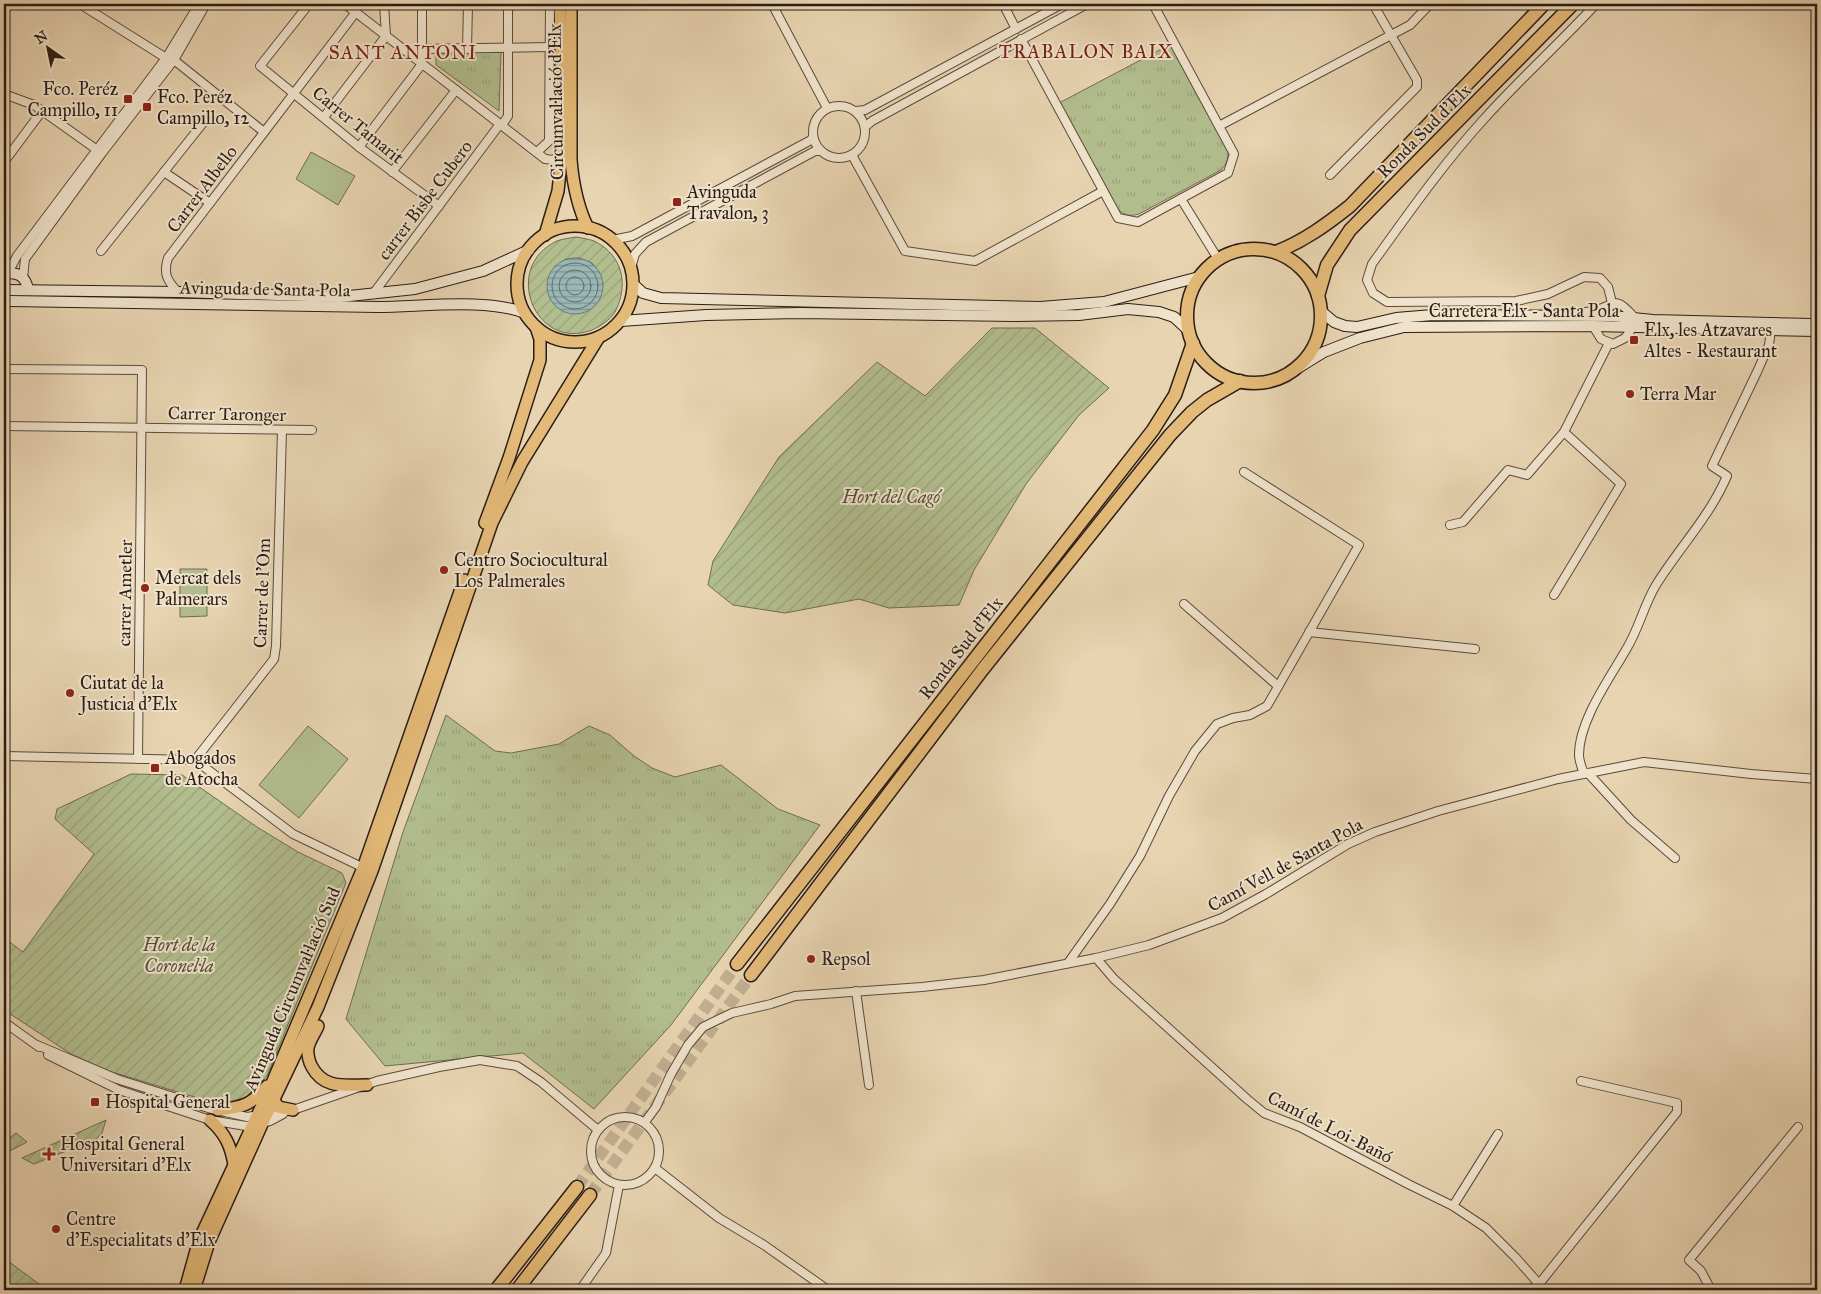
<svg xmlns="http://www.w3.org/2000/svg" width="1821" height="1294" viewBox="0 0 1821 1294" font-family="'IM FELL Great Primer',serif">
  <defs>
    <pattern id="grass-tufts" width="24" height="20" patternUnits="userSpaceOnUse" patternTransform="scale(1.25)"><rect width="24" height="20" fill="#b2bd8e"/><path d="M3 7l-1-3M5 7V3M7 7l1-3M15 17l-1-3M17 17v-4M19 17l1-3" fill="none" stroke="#99a27a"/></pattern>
    <pattern id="garden-furrows" width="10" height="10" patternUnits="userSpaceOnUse" patternTransform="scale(1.25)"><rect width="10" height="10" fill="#b2bd8e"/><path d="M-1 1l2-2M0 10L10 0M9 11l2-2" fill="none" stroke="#99a27a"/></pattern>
    <pattern id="water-rules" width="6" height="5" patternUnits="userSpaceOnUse" patternTransform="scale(1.25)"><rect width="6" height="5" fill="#99b7b5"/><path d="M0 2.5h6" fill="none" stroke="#7d9492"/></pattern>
  </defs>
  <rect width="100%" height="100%" fill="#e8d4b1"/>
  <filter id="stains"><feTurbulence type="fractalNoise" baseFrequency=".004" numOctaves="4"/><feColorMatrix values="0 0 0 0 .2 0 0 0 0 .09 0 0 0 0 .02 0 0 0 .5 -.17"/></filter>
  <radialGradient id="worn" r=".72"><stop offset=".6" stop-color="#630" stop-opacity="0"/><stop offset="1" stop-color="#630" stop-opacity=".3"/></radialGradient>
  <g fill="url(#grass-tufts)" stroke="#6e6d52">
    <path d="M1171 44 1228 151C1228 159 1227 164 1221 170L1139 214C1129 217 1123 215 1116 207L1059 103Z"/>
    <path d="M501 52 499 111 436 65V53Z"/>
    <path d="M446 715 495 751 511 753 559 744 589 726 610 735 634 756 652 768 675 777 721 765 778 809 820 825 671 1025 594 1109 523 1053 385 1066 346 1019 403 832Z"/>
  </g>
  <g fill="url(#garden-furrows)" stroke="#6e6d52" fill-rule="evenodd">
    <path d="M576 237C581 238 589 239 594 241 623 255 629 285 615 312 610 320 601 326 592 330 535 352 501 267 557 241 562 239 570 238 576 237ZM579 258 592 263 600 273 554 267 566 259Z"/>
    <path d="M992 328H1035L1109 388 1079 415 1026 484 974 570 959 605 889 608 859 599 785 613 733 605 708 585 713 561 779 457 877 362 925 396Z"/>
    <path d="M131 774 182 775 257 827 298 852 342 873 346 883 267 1076 246 1097 229 1102 204 1100 109 1071 71 1054 4 1010V938L23 952 94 854 55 819 57 809Z"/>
    <path d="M106 1120 102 1133 96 1139 34 1164 22 1158Z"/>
    <path d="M16 1133 27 1142 4 1154V1142Z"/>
    <path d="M4 1258 47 1290H4Z"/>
  </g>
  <g fill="#b2bd8e" stroke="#6e6d52">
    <path d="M311 152 355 176 338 205 296 179Z"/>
    <path d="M180 569H207V616L180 617Z"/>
    <path d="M308 726 348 759 299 818 259 785Z"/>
  </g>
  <circle fill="url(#water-rules)" stroke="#6d7975" cx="575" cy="286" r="28"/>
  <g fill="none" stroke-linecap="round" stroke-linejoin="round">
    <g stroke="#626a66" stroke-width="1">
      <circle cx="575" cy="286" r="23"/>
      <circle cx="575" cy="286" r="16"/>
      <circle cx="575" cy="286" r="9"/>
    </g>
    <g stroke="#c2af92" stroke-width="12" stroke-dasharray="12 6" stroke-linecap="butt">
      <path d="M577 1187 737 964"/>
      <path d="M590 1195 751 975"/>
    </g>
    <g stroke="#5a4b3d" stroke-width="10">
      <g id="minor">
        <path d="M80 4 166 58 174 60 264 132"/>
        <path d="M309 4 260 66 359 147 439 206"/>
        <path d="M345 4 545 159 554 160 560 154 561 150"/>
        <path d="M772 4 827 108"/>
        <path d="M1003 4 1016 29"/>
        <path d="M1596 4C1560 43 1520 79 1484 119 1443 164 1408 214 1372 264L1367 280 1373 293 1387 302 1516 301 1548 294 1584 277 1600 278 1608 287 1612 303"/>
        <path d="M1021 39 1118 218 1138 222 1228 173 1234 154 1153 4"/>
        <path d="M422 49 550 47"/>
        <path d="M467 49 468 4"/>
        <path d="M4 94 34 105 100 152"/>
        <circle cx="839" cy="132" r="26"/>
        <path d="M856 111 865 110 1062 4"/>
        <path d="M324 117 386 36 384 4"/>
        <path d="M502 125 508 116V4"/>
        <path d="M1219 126 1410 25 1430 4"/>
        <path d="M865 127 872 121 1087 4"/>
        <path d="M359 147 422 64V4"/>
        <path d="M537 152 549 141 550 4"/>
        <path d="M852 155 905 251 975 261 1103 191"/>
        <path d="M4 162 42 111"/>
        <path d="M164 172 210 203"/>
        <path d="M392 172 456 90"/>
        <path d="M1330 175 1417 87V80L1373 4"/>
        <path d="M1181 199 1218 259"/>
        <path d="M612 240 632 236 811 140 813 137"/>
        <path d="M101 251 203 123"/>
        <path d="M631 268 635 254 646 242 815 151H821"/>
        <path d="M8 273 17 256 166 58 199 4"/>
        <path d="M23 277 25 259 102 153 174 60 206 4"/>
        <path d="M178 292C167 281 163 273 168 258L356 12"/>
        <path d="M373 294 500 124"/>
        <path d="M1581 313C1586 312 1592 311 1597 310 1618 302 1617 298 1634 317"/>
        <path d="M1593 326 1601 339 1613 344 1625 338 1633 327"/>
        <path d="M4 369 142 370 138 759"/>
        <path d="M4 426 312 430"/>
        <path d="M1450 525 1463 522 1508 470 1527 475 1564 432 1609 343"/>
        <path d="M1554 595 1621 484 1564 432"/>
        <path d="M1184 604 1278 686"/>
        <path d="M1309 632 1475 649"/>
        <path d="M4 756 195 760 293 834 366 869"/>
        <path d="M195 760 274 659 276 646 282 430"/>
        <path d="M1588 773 1631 820 1675 858"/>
        <path d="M1584 774C1582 768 1579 761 1579 755 1579 720 1610 678 1627 648 1639 628 1644 605 1656 585 1679 548 1710 516 1727 476L1712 466 1757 372 1769 345 1771 330"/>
        <path d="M1096 958 1114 979 1247 1099 1264 1113 1300 1127 1410 1185 1453 1206 1486 1228 1516 1258 1539 1284 1543 1290"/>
        <path d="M1068 963 1110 904 1140 856 1169 796 1195 751 1217 724 1233 718 1250 715 1267 706 1359 545 1244 472"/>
        <path d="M856 991 869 1085"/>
        <path d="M4 1022 39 1047"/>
        <path d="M37 1045 117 1079 208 1108 247 1117 293 1110 377 1081 439 1067 480 1060 517 1066 541 1082 598 1130"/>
        <path d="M48 1055 119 1090 210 1120 246 1126 270 1121 283 1114"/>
        <circle cx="625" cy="1151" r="34"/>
        <path d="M645 1122 656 1107 671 1074 688 1045 703 1027 732 1013 771 1004 795 996 922 987 984 980 1096 958 1149 945 1222 918 1266 894 1348 844 1375 832 1438 811 1558 779 1644 762 1751 774 1817 779"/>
        <path d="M655 1168 719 1218 764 1245 828 1290"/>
        <path d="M1453 1206 1498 1134"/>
        <path d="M580 1290 606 1253 619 1185"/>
        <path d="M1529 1290 1539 1284 1677 1112V1103L1581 1081"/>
        <path d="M1711 1290 1701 1271 1689 1260 1798 1127"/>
      </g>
    </g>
    <g stroke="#2a1d16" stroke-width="12">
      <g id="secondary">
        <path d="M4 274C17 271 26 276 28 290"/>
        <path d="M633 284 643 293 661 298 1040 307 1104 302 1199 277"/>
        <path d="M4 290 178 292 340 297 415 289 483 271 529 250"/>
        <path d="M4 301C129 303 254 306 378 307 421 307 486 298 525 313"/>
        <path d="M1321 311 1334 322 1345 326 1357 327 1396 318 1433 315 1612 316 1653 320 1811 324"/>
        <path d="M621 321 706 315 800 313 1015 316 1079 315 1128 309 1159 312 1174 317 1188 330"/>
        <path d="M1298 368 1324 352 1360 338 1404 327 1593 326 1817 331"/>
      </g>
    </g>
    <g stroke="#2a1d16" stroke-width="14">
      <g id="primary">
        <path d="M571 4V160C573 184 577 206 588 228"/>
        <circle cx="575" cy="284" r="58"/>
        <path d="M545 235 558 191 563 143 560 4"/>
        <path d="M485 523 509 458 540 360V339L536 327"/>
        <path d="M318 1026C315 1033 309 1041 308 1048 307 1053 309 1062 312 1067 324 1089 344 1085 367 1085"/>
        <path d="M273 1095 274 1100 278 1107 293 1110"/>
        <path d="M218 1110C243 1107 250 1106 267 1086"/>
        <path d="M210 1120C225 1133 231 1146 234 1165"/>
        <path d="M185 1290 199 1240 270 1088 363 868 464 580"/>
        <path d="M194 1290 209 1242 263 1122 318 1007 372 871 492 523 522 462 599 337"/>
      </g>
    </g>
    <g stroke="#2a1d16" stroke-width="15">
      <g id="trunk">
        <circle cx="1254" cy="316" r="67"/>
        <path d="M1276 252C1304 241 1326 225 1350 206L1544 4"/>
        <path d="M1318 296 1327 265 1350 230 1573 4"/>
        <path d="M737 964 1153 430 1175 395 1193 343"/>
        <path d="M751 975 983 669 1170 435 1192 412 1207 400 1240 381"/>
        <path d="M496 1290 577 1187"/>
        <path d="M517 1290 590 1195"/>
      </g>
    </g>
    <use href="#minor" stroke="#f0e3cc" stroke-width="8"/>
    <use href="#secondary" stroke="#f0e3cc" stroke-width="10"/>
    <use href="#primary" stroke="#e4ba78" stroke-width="11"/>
    <use href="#trunk" stroke="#e4ba78" stroke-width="12"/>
  </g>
  <g fill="#8f2418" stroke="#f0e3cc" stroke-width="2">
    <rect x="123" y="94" width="10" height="10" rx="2.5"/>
    <rect x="142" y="102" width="10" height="10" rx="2.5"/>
    <rect x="672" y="197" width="10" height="10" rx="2.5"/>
    <rect x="1629" y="335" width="10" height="10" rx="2.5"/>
    <circle cx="1630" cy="394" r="5"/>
    <circle cx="444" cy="570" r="5"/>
    <circle cx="145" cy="588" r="5"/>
    <circle cx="70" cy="693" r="5"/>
    <rect x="150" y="763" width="10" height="10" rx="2.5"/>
    <circle cx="811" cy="959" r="5"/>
    <rect x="90" y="1097" width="10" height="10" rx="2.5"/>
    <path d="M46.5 1146.5h5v5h5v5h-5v5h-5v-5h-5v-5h5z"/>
    <circle cx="56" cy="1229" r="5"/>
  </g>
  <g text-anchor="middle" stroke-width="4" stroke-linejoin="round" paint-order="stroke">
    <g font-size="18" fill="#2a1d16" stroke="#f0e3cc" text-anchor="start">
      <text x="118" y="95" text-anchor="end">Fco. Peréz<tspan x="118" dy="21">Campillo, 11</tspan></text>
      <text x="157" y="103">Fco. Peréz<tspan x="157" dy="21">Campillo, 12</tspan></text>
      <text x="687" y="198">Avinguda<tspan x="687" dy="21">Travalon, 3</tspan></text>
      <text x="1644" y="336">Elx, les Atzavares<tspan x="1644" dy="21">Altes - Restaurant</tspan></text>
      <text x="1640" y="400">Terra Mar</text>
      <text x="454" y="566">Centro Sociocultural<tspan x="454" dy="21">Los Palmerales</tspan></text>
      <text x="155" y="584">Mercat dels<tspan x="155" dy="21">Palmerars</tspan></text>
      <text x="80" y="689">Ciutat de la<tspan x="80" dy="21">Justicia d'Elx</tspan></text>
      <text x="165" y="764">Abogados<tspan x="165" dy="21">de Atocha</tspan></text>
      <text x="821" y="965">Repsol</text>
      <text x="105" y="1108">Hospital General</text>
      <text x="60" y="1150">Hospital General<tspan x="60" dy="21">Universitari d'Elx</tspan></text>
      <text x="66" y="1225">Centre<tspan x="66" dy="21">d'Especialitats d'Elx</tspan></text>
    </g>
    <g font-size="18" fill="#2a1d16" stroke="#f0e3cc">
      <text transform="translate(556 102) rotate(-91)" y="6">Circumval·lació d'Elx</text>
      <text transform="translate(358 125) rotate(39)" y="6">Carrer Tamarit</text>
      <text transform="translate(1424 131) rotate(-45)" y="6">Ronda Sud d'Elx</text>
      <text transform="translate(202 189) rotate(-53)" y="6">Carrer Albello</text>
      <text transform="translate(425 200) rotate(-53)" y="6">carrer Bisbe Cubero</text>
      <text transform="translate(265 289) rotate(1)" y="6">Avinguda de Santa Pola</text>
      <text x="1524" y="317">Carretera Elx - Santa Pola</text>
      <text transform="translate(227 414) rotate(1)" y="6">Carrer Taronger</text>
      <text transform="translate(125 593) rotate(-89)" y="6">carrer Ametler</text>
      <text transform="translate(262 593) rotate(-88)" y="6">Carrer de l'Om</text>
      <text transform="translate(961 648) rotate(-52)" y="6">Ronda Sud d'Elx</text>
      <text transform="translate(1285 865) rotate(-29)" y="6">Camí Vell de Santa Pola</text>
      <text transform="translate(292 989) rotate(-67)" y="6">Avinguda Circumval·lació Sud</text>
      <text transform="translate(1330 1127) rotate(27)" y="6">Camí de Loi-Bañó</text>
    </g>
    <g font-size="18" font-style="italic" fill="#534d3a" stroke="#f0e3cc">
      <text x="891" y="503">Hort del Cagó</text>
      <text x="179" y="951">Hort de la<tspan x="179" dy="21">Coronel·la</tspan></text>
    </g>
    <g font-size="19" letter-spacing="1" fill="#7a1f14" stroke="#f0e3cc">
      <text x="1086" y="58">TRABALON BAIX</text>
      <text x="403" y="59">SANT ANTONI</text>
    </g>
  </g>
  <rect width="1821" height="1294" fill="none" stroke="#e8d4b1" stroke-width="20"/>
  <rect x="5" y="5" width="1811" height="1284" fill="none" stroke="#2a1d16" stroke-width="2.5"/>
  <rect x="10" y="10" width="1801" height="1274" fill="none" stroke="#2a1d16"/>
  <g transform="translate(48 48) rotate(327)" stroke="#f0e3cc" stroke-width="4" paint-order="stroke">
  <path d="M0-4L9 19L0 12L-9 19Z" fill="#2a1d16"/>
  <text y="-8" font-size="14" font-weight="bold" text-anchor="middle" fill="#2a1d16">N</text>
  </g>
  <rect width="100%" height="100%" filter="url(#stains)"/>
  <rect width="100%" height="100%" fill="url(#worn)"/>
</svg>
